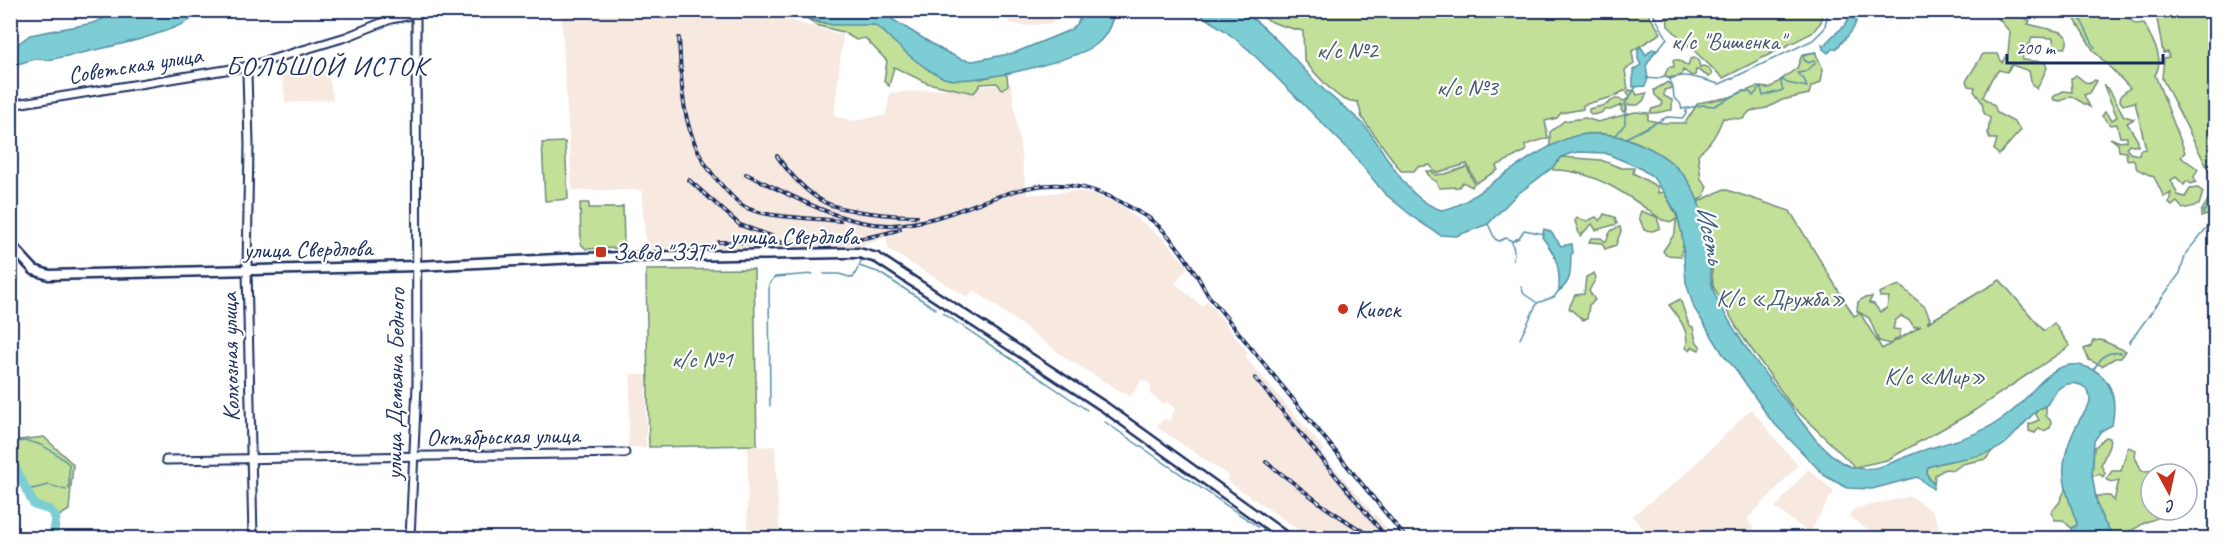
<svg xmlns="http://www.w3.org/2000/svg" width="2226" height="549" viewBox="0 0 2226 549" font-family="Caveat,sans-serif">
  <rect width="100%" height="100%" fill="#fff"/>
  <filter id="ink" filterUnits="userSpaceOnUse"><feTurbulence type="fractalNoise" baseFrequency=".0167" numOctaves="2"/><feDisplacementMap in="SourceGraphic" scale="12" xChannelSelector="R" yChannelSelector="G"/><feConvolveMatrix kernelMatrix="1 2 1 2 8 2 1 2 1" color-interpolation-filters="sRGB"/></filter>
  <g filter="url(#ink)">
    <g fill="#f7e8e0">
      <path d="M561 11H763L764 13 843 35 834 116 854 121 886 115 890 93 1011 84 1027 195 1075 191 1098 195 1121 206 1165 240 1188 267 1175 283 1202 306 1208 301 1248 353 1245 357 1325 450 1322 453 1371 510V515H1376L1395 538H1311L1226 480 1229 476 1157 427 1164 418 1169 421 1175 409 1166 401 1164 404 1150 394 1152 386 1142 379 1130 397 1069 360 974 290 968 297 889 250 886 238 856 247 717 249 716 246 668 247V251L653 252 646 244 641 190H572Z"/>
      <path d="M998 11H1052L1053 23 1023 26 1010 23Z"/>
      <path d="M325 55 333 99 286 103 280 65Z"/>
      <path d="M631 374 646 375V447H628Z"/>
      <path d="M1751 409 1798 466 1747 519 1754 529 1745 537 1746 538H1652L1632 516 1680 479Z"/>
      <path d="M775 446 780 538H747L748 447Z"/>
      <path d="M1808 469 1834 491 1809 533 1775 508Z"/>
      <path d="M1911 496 1933 512 1943 538H1879L1849 516 1854 509Z"/>
    </g>
    <g fill="#c3e098" stroke="#6f887b" stroke-width="1.5">
      <path d="M1254 11H1646L1661 33 1632 51 1634 64 1625 70 1628 89 1612 97 1583 105V109L1561 113 1557 118 1545 121 1548 138 1525 145 1526 151 1496 166 1498 170 1476 183 1467 164 1436 173 1430 165 1417 167 1414 171H1401L1362 118 1358 102C1353 101 1347 101 1343 99 1332 93 1312 70 1304 60L1303 31C1285 27 1268 23 1254 11Z"/>
      <path d="M1667 11V10L1823 11 1821 22 1812 33 1723 78 1668 26Z"/>
      <path d="M1992 11H2019L2017 13 2030 21 2028 24 2061 32 2067 37V44L2065 48 2054 47 2053 38 2032 37 2030 44 2021 48 2023 60 2045 62 2047 68 2037 89 2032 85 2029 71 2012 65 2007 72 1999 70 1992 78 1983 97 1994 105 1997 113 2014 122 2021 130 1999 155 1994 150 1997 139H1990L1988 133 1990 118 1984 113 1982 102 1974 91 1975 87 1968 86 1966 81 1983 54H1998L2002 63 2008 53 2010 32Z"/>
      <path d="M2070 11H2125L2124 15 2136 24 2144 23C2151 39 2166 58 2155 75L2185 152 2181 157 2198 169 2194 177 2196 182 2191 184 2187 181 2184 185 2176 177 2171 180 2178 195 2185 197 2190 189 2198 188 2203 192 2199 205 2183 209 2177 202 2172 206 2169 203 2171 193 2164 197 2154 177 2137 169 2133 159 2127 160 2126 152 2119 151 2118 144 2110 138 2120 142 2127 141V137H2120L2117 124 2110 125 2102 116 2105 112 2112 120 2117 117 2104 86 2109 89 2124 116 2134 119 2127 123 2138 141V146L2129 144 2126 148 2130 153 2139 155 2140 150 2146 149 2135 102 2123 105 2120 101 2121 95 2130 88 2093 50Z"/>
      <path d="M2160 11H2215V224L2207 215 2201 217V212L2215 188 2213 179 2162 78 2164 58 2169 57 2168 52 2163 53 2157 19Z"/>
      <path d="M808 19 820 23 874 25 880 28 930 71 981 79 1003 73 1007 76 1008 85 1002 89 997 83 981 84 974 93 927 83 894 67 889 86 884 81 887 61 865 38 856 40 843 32 815 25Z"/>
      <path d="M1815 52 1823 69 1821 82 1811 87 1809 94 1782 100 1767 108 1750 111 1743 119 1723 118C1717 133 1711 144 1698 154L1701 179 1707 186 1704 196 1697 201C1681 158 1625 126 1580 135 1569 137 1559 144 1550 148V132L1564 121 1585 118 1598 122 1635 112 1648 113V120L1663 123H1685L1698 103 1730 97 1756 87 1770 88 1797 68 1802 55Z"/>
      <path d="M1694 58 1698 60 1700 67 1703 66 1709 68 1712 75 1709 77 1698 70H1696L1695 75 1692 76 1683 70 1681 76 1668 78 1665 74 1669 67H1674L1673 60H1678L1688 66 1690 59Z"/>
      <path d="M2076 75 2085 82 2091 83 2095 80 2097 81 2090 93 2084 95 2090 107 2071 96 2061 101 2054 100 2053 97 2063 91 2072 92 2071 79Z"/>
      <path d="M1668 82 1672 88 1664 90V96L1672 100V110C1664 110 1659 114 1650 113L1652 109 1662 106V102L1655 95 1654 90Z"/>
      <path d="M1630 90 1635 91 1637 95 1647 93 1644 100 1638 105H1627V110L1623 112 1621 110 1622 105 1610 110H1604L1601 113 1592 115 1589 112V109C1594 107 1600 107 1605 105 1613 101 1614 96 1624 101L1630 97 1627 93Z"/>
      <path d="M565 142 568 199 545 201 542 143Z"/>
      <path d="M1562 157 1601 160 1621 168H1634L1633 173 1658 187V193L1664 192C1675 211 1688 234 1681 256L1666 255 1663 251 1675 233 1676 219 1672 222 1662 220C1631 197 1593 169 1553 170L1552 168Z"/>
      <path d="M1467 167 1474 183 1472 187 1463 182 1459 187 1439 188 1436 181 1431 179 1426 171H1432L1435 175 1445 174Z"/>
      <path d="M1724 189 1790 211 1854 316 1860 313 1882 349 1921 326 1914 327 1910 321 1901 316 1895 321 1893 329 1900 330V336L1890 344 1879 341 1869 318 1857 311 1858 302 1864 298 1872 297 1869 303 1874 304 1880 312 1887 308 1889 297H1880L1879 293 1899 285 1925 307 1930 319 1927 323 2000 280 2044 331 2054 323 2070 346 1969 414 1887 460 1855 467 1791 405 1740 333 1713 286 1710 242 1698 202Z"/>
      <path d="M580 203H589V208H620L623 206 624 244 620 248 586 249 581 244Z"/>
      <path d="M1641 211 1657 217 1660 228 1653 231 1644 230 1639 217Z"/>
      <path d="M1604 214 1615 217 1617 224 1596 230 1592 224 1580 236 1575 221 1577 218 1587 221 1596 217 1600 221Z"/>
      <path d="M1620 227 1621 231 1616 245 1605 249 1602 243 1589 242 1591 238H1601L1606 242C1609 233 1610 229 1620 227Z"/>
      <path d="M754 269 757 445 649 447 646 270Z"/>
      <path d="M1594 273 1596 278 1589 291 1595 300 1589 305 1587 319 1583 320 1569 308 1575 295 1584 294 1586 277Z"/>
      <path d="M1680 299 1689 325 1693 327 1696 341 1701 347 1699 350 1693 347 1689 350 1686 348C1690 331 1679 318 1669 305Z"/>
      <path d="M2101 340 2126 351 2121 358H2115L2102 366 2089 360 2084 349 2091 346 2093 341Z"/>
      <path d="M2046 407V416L2051 421 2050 428 2044 431 2039 428 2035 433 2029 431V424L2039 420 2035 413 2040 408Z"/>
      <path d="M44 437 73 464 69 510 56 518 49 510 34 505 11 457V441Z"/>
      <path d="M2106 437 2110 438 2109 446 2101 465 2105 473 2103 477 2100 474 2094 476 2092 475 2094 448Z"/>
      <path d="M2128 447 2136 450 2135 457 2142 471 2167 470 2168 474H2151V510H2172C2164 517 2159 517 2149 521 2139 524 2133 533 2121 533L2119 538C2106 532 2097 511 2096 496H2110L2114 501 2119 480 2112 482 2106 479 2112 471H2121Z"/>
      <path d="M1992 451 1986 459 1962 464 1954 470 1945 469 1935 475 1934 484C1929 478 1925 475 1928 467L1936 464Z"/>
      <path d="M2066 488 2077 523 2076 526 2071 528 2063 520H2055L2051 512 2059 503Z"/>
    </g>
    <g fill="#7dced4" stroke="#568ea5" stroke-width="1.5">
      <path d="M120 11H203C178 36 84 52 48 60L35 59 11 66V44L19 43 30 35 93 23Z"/>
      <path d="M778 11H879L942 50 961 59 973 61 1014 53 1070 30 1077 24 1083 11H1114C1113 22 1107 35 1098 43 1080 60 966 87 944 78 928 71 908 55 895 43 888 37 883 29 874 25H832Z"/>
      <path d="M1195 11H1242C1273 31 1295 61 1321 87 1333 100 1351 111 1362 123 1388 152 1402 197 1441 210 1460 207 1474 196 1489 185 1511 170 1555 139 1580 135 1618 129 1666 149 1688 181 1699 197 1704 221 1708 240 1712 259 1707 281 1717 299 1742 348 1782 396 1816 440 1827 451 1841 466 1857 468 1878 472 1899 459 1918 452 1951 441 1982 436 2010 413 2027 400 2038 380 2057 369 2079 358 2105 370 2112 393 2115 403 2114 415 2112 425L2101 431 2094 441 2092 475 2097 504 2104 522 2115 538H2075L2071 534V528L2076 526 2077 523C2061 482 2057 461 2079 421 2083 413 2091 406 2090 397 2087 381 2067 380 2057 390 2053 394 2050 400 2047 405 2030 411 2018 435 2002 446 1983 459 1950 458 1928 467 1925 475 1929 479 1934 484L1933 489 1917 477 1872 489 1847 488 1825 476 1770 419 1737 371 1723 354 1694 308 1686 282 1682 234 1677 214 1664 192 1652 176 1638 167 1605 153 1579 152 1569 154 1562 157 1552 168 1515 196 1488 224 1456 236 1440 235 1417 220 1384 193 1351 152 1249 50 1224 30Z"/>
      <path d="M1852 11H1859C1853 35 1851 31 1836 49H1832L1828 53 1823 49 1822 44 1826 45C1832 31 1845 33 1852 11Z"/>
      <path d="M1641 47 1646 55 1652 49 1656 50 1646 66 1648 79 1645 86 1633 87V70L1641 65 1638 59V49Z"/>
      <path d="M1544 229 1551 232 1561 246 1572 244 1573 253 1571 254C1570 269 1573 281 1559 291 1560 267 1557 256 1542 237Z"/>
    </g>
    <g fill="none" stroke-linecap="round" stroke-linejoin="round">
      <g stroke="#568ea5" stroke-width="1.5">
        <path d="M1651 10 1667 38 1656 52"/>
        <path d="M2076 10 2095 48"/>
        <path d="M1646 78 1657 79 1664 76 1670 79C1686 71 1704 81 1720 84L1813 40 1824 29 1829 10"/>
        <path d="M1670 79 1673 87 1674 98 1680 103 1682 109 1703 105 1714 106 1743 91 1750 92 1753 96 1761 87 1763 96 1783 90 1781 84 1782 79 1787 83 1807 87 1804 79 1797 73 1804 72 1815 64 1814 60 1809 63 1804 60 1803 54 1817 52"/>
        <path d="M1616 135 1625 124V104L1636 87"/>
        <path d="M1624 139 1667 117 1683 118 1686 114V110"/>
        <path d="M2204 215 2203 213 2216 193"/>
        <path d="M1488 224 1495 239 1499 241 1506 238 1512 241 1514 251 1513 260"/>
        <path d="M1512 241 1519 238 1524 230 1544 234"/>
        <path d="M862 259 859 266 878 272 936 309"/>
        <path d="M824 274H839L853 278 858 268"/>
        <path d="M1521 287 1524 294 1536 302"/>
        <path d="M943 313 1087 410"/>
        <path d="M1520 339 1537 303 1554 297 1560 289"/>
        <path d="M2129 343 2180 273 2186 253 2210 224 2216 227"/>
        <path d="M2094 369C2101 358 2106 350 2121 353"/>
        <path d="M770 406 769 284 775 277 813 274"/>
        <path d="M1105 422 1258 527"/>
        <path d="M10 446 11 443C34 436 52 450 69 464V489"/>
        <path d="M27 490 49 485 66 490"/>
        <path d="M1265 532 1274 538"/>
      </g>
      <path stroke="#7dced4" stroke-width="9" d="M10 457 34 505 50 510 56 518 53 538"/>
      <g stroke="#1b2f5e" stroke-width="11">
        <g id="minor">
          <path d="M250 66 247 73 249 144 247 270 253 538"/>
          <path d="M10 105 250 66 346 37 391 19 438 10"/>
          <path d="M166 460 625 453"/>
          <path d="M410 538 417 385 416 15"/>
        </g>
      </g>
      <g stroke="#1b2f5e" stroke-width="13">
        <path id="major" d="M10 244 34 270 49 275 417 266 579 258 843 253H859L877 258 1106 408 1287 538"/>
      </g>
      <use href="#minor" stroke="#fff" stroke-width="7"/>
      <use href="#major" stroke="#fff" stroke-width="8"/>
      <g stroke="#1b2f5e" stroke-width="4">
        <g id="rail">
          <path d="M679 38C682 92 681 138 718 181 726 190 734 201 745 207 764 218 816 218 840 221"/>
          <path d="M777 156C789 173 804 191 824 202 843 212 894 216 917 216"/>
          <path d="M746 174C790 194 842 226 891 225 939 224 981 198 1027 188 1067 179 1100 189 1135 210 1141 214 1149 217 1154 222 1175 239 1196 272 1208 295L1406 538"/>
          <path d="M689 180 740 225 774 237"/>
          <path d="M719 242C776 241 846 248 900 229"/>
          <path d="M1255 378 1387 538"/>
          <path d="M1266 462 1325 507 1373 538"/>
        </g>
      </g>
      <use href="#rail" stroke="#fff" stroke-width="1.5" stroke-dasharray="4.5" stroke-linecap="butt"/>
    </g>
  </g>
  <g fill="#c8321e" stroke="#fff" stroke-width="2">
    <rect x="595" y="246" width="12" height="12" rx="3"/>
    <circle cx="1343" cy="309" r="6"/>
  </g>
  <g text-anchor="middle" stroke-width="4.5" stroke-linejoin="round" paint-order="stroke">
    <g font-size="24" fill="#455b6c" stroke="#fff">
      <text x="1728" y="49">к/с "Вишенка"</text>
      <text x="1347" y="58">к/с №2</text>
      <text x="1467" y="95">к/с №3</text>
      <text x="1781" y="306">К/с «Дружба»</text>
      <text x="702" y="367">к/с №1</text>
      <text x="1935" y="384">К/с «Мир»</text>
    </g>
    <g font-size="24" fill="#1b2f5e" stroke="#fff">
      <text transform="translate(135 65) rotate(-9)" y="8">Советская улица</text>
      <text x="794" y="244">улица Свердлова</text>
      <text transform="translate(308 249) rotate(-1)" y="8">улица Свердлова</text>
      <text transform="translate(230 357) rotate(-91)" y="8">Колхозная улица</text>
      <text transform="translate(395 384) rotate(-89)" y="8">улица Демьяна Бедного</text>
      <text transform="translate(503 436) rotate(-1)" y="8">Октябрьская улица</text>
    </g>
    <g font-size="24" fill="#1b2f5e" stroke="#fff" text-anchor="start">
      <text x="613" y="260">Завод "ЗЭТ"</text>
      <text x="1355" y="317">Киоск</text>
    </g>
    <g font-size="26" font-style="italic" fill="#385f81" stroke="#fff">
      <text transform="translate(1711 234) rotate(78)" y="9">Исеть</text>
    </g>
    <g font-size="27" letter-spacing="1.5" fill="#1b2f5e" stroke="#fff">
      <text x="327" y="75">БОЛЬШОЙ ИСТОК</text>
    </g>
  </g>
  <rect width="2226" height="549" fill="none" stroke="#fff" stroke-width="36"/>
  <rect x="18" y="18" width="2190" height="513" fill="none" stroke="#1b2f5e" stroke-width="2" filter="url(#ink)"/>
  <g transform="translate(2169 492) rotate(172)"><circle r="28" fill="#ffffff" stroke="#a4acbf" stroke-width="1.5"/>
  <path d="M0-4.5L10 22L0 15L-10 22Z" fill="#c8321e"/>
  <text y="-9" font-size="16" font-weight="bold" text-anchor="middle" fill="#1b2f5e">С</text>
  </g>
  <path d="M2007 54v9h156v-9" fill="none" stroke="#1b2f5e" stroke-width="3"/>
  <text x="2016" y="54" font-size="18" fill="#1b2f5e" stroke="#ffffff" stroke-width="4.5" paint-order="stroke">200 m</text>
</svg>
